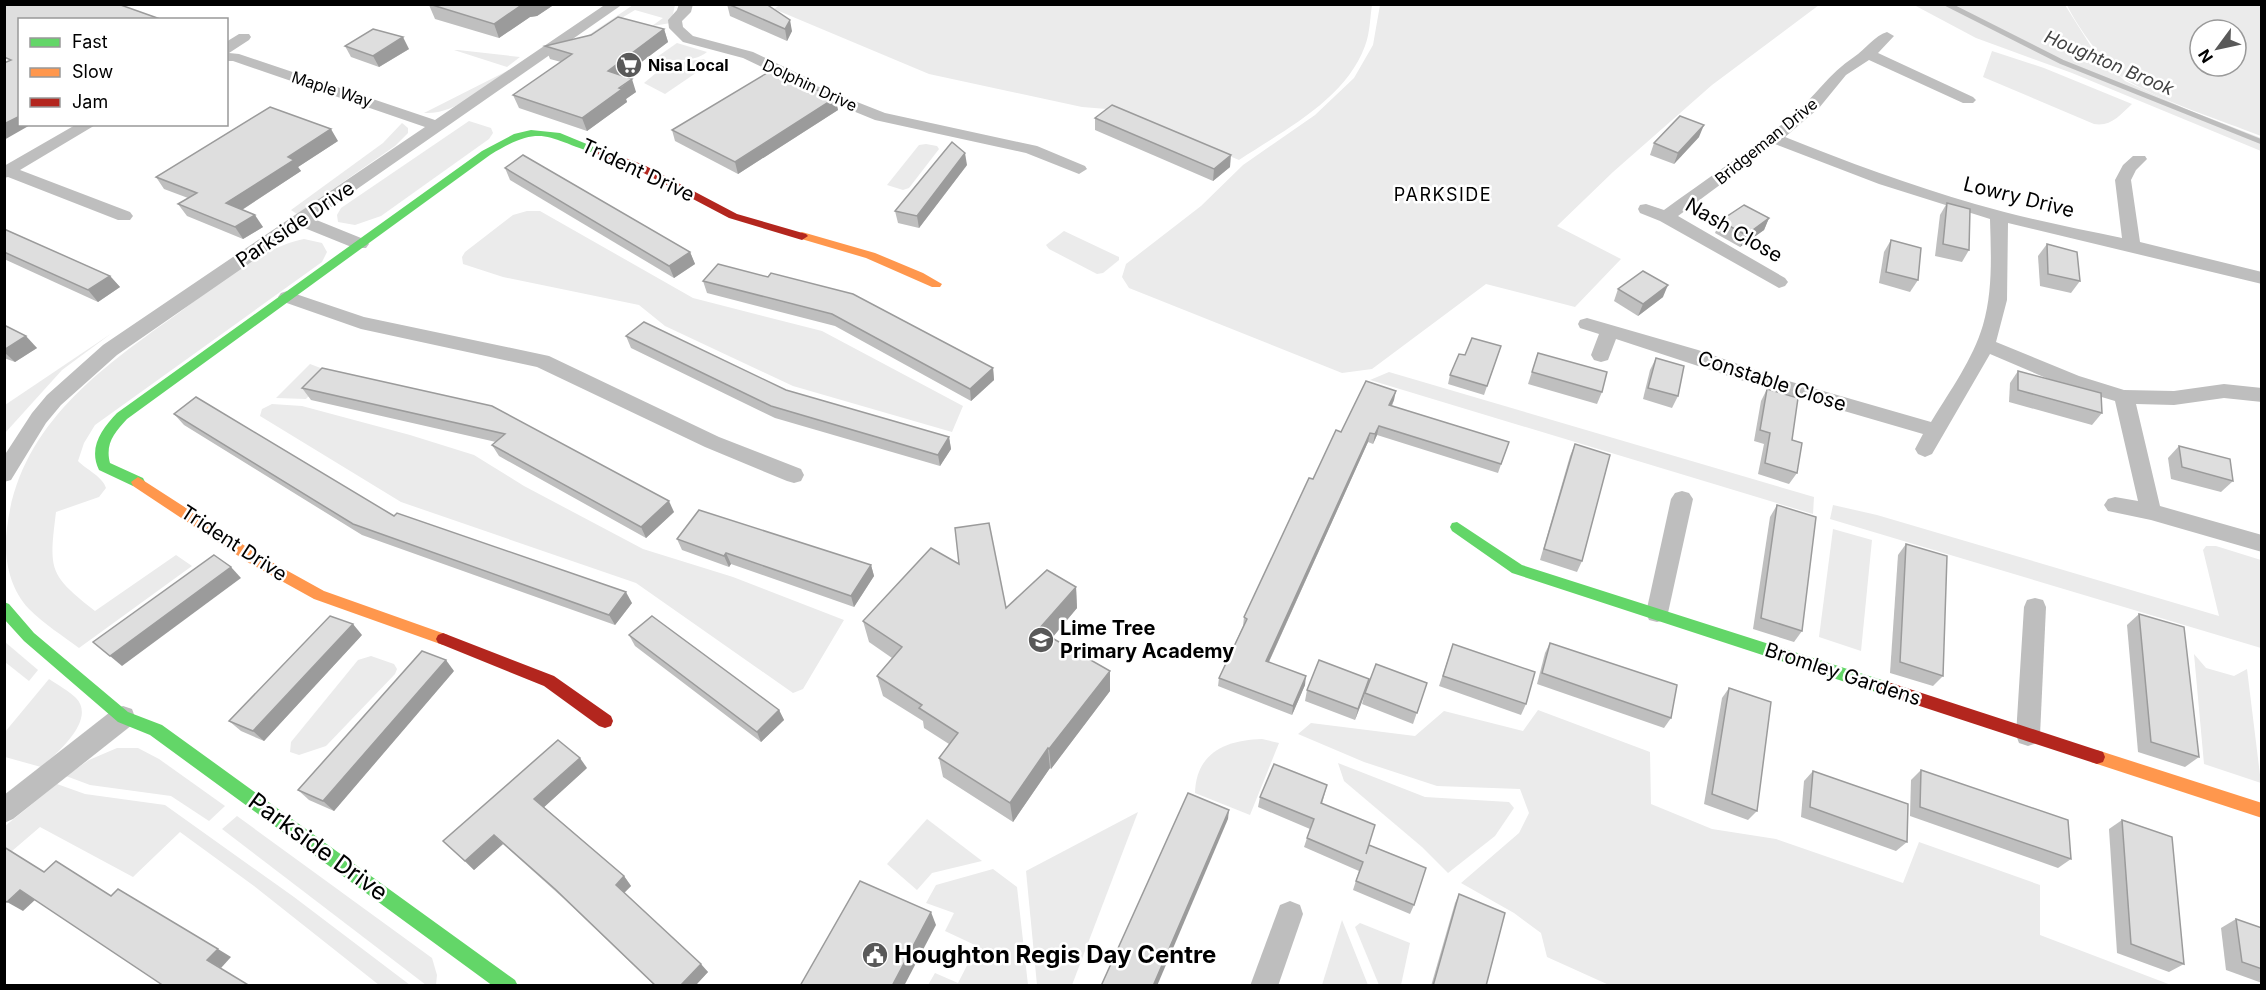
<svg xmlns="http://www.w3.org/2000/svg" width="2266" height="990" viewBox="0 0 2266 990" font-family="Inter,sans-serif">
  <rect width="100%" height="100%" fill="#fff"/>
  <g fill="#ebebeb" fill-rule="evenodd">
    <path d="M781 4 1372 5C1370 18 1370 33 1365 46 1345 100 1284 130 1239 160L1119 110 1082 107 929 74 774 9Z"/>
    <path d="M633 5H675L671 23 652 26 663 18 635 10 553 59Z"/>
    <path d="M1380 5V4L1819 5 1712 85 1613 172 1557 226 1621 259 1575 307 1486 284 1372 369 1342 373 1129 288 1122 277 1126 264 1201 206 1243 165 1315 115 1354 78 1373 45Z"/>
    <path d="M1914 5H2065L2092 48 2125 81 2186 109 2261 138V151L2072 73 1976 38Z"/>
    <path d="M2067 5H2261V136C2220 120 2166 103 2128 81 2108 70 2076 25 2067 5ZM2200 30H2236V66H2200Z"/>
    <path d="M677 43 707 52C695 62 671 62 657 57Z"/>
    <path d="M454 50H458L520 57 507 67Z"/>
    <path d="M1992 51 2044 68 2132 104C2120 115 2111 127 2094 124L1983 77Z"/>
    <path d="M704 59 709 64 665 94 644 83 667 64Z"/>
    <path d="M509 70C484 87 455 115 424 113Z"/>
    <path d="M469 121 491 128 493 133 489 139 381 216 355 225 338 222 337 215 341 208Z"/>
    <path d="M402 123 408 128V133L395 146 297 214 291 210 383 143Z"/>
    <path d="M926 144 937 146 939 149 909 188 903 190 887 185 919 145Z"/>
    <path d="M527 211H540L693 298 822 331 963 406 952 432 793 386 665 326 639 305 503 277 463 264 462 257 465 252 513 215Z"/>
    <path d="M1064 231 1119 257V260L1103 273 1097 274 1049 249 1046 245Z"/>
    <path d="M304 239 322 243 327 252 322 262 95 425 84 443 78 461C87 470 103 477 106 488L99 497 56 512C49 570 48 574 95 611L176 555 192 566 79 648C63 636 44 624 29 609 9 588 3 556 7 528 19 425 101 368 180 312 216 286 260 248 304 239Z"/>
    <path d="M112 333 62 370 5 433V405Z"/>
    <path d="M310 364 331 372 306 399 276 398Z"/>
    <path d="M1389 372 1814 497 1813 514 1370 380Z"/>
    <path d="M272 404 302 406 410 435 474 455 524 486 643 549 733 577 844 620 803 689 793 693 636 583 401 502 260 416 262 409Z"/>
    <path d="M1833 505 1877 515 2219 616 2203 550 2206 546H2216L2261 560V648L1830 519Z"/>
    <path d="M1833 529 1872 540 1861 651 1819 637Z"/>
    <path d="M5 642 38 670 29 681 5 662Z"/>
    <path d="M2194 654 2206 668 2234 676 2247 669 2261 783 2204 764Z"/>
    <path d="M371 656 394 664 397 669 395 674 326 746 299 755 290 752 291 742 358 660Z"/>
    <path d="M49 679C58 685 69 691 76 698 97 720 56 754 41 767L5 757V732Z"/>
    <path d="M1538 710 1650 752 1651 804 1712 829 1776 839 1903 883 1919 842 2040 885V935L2171 985H1609L1547 957 1541 933 1514 913 1461 883 1519 833 1529 813 1520 789 1437 786 1364 762 1298 734 1311 723 1415 736 1444 711 1523 731Z"/>
    <path d="M1262 739 1279 743 1250 815 1195 793C1196 752 1227 740 1262 739Z"/>
    <path d="M117 748H138L159 759 225 806 209 821 171 796 90 785 66 776 89 760Z"/>
    <path d="M1338 763 1425 797 1509 802 1514 808 1495 836 1448 873 1422 847 1344 781Z"/>
    <path d="M57 784 85 794 165 805 294 897 410 985H379L254 886 180 832 133 877 40 827 5 857V826Z"/>
    <path d="M1138 812 1072 985H1037L1026 871Z"/>
    <path d="M237 816 432 958 437 975 436 985H426L222 829Z"/>
    <path d="M927 819 982 861 932 873 917 890 887 864Z"/>
    <path d="M993 869 1017 887 1028 985H928L935 973 958 983 977 946 945 931 954 913 926 903 936 885Z"/>
    <path d="M1342 920 1368 985H1322Z"/>
    <path d="M1360 923 1410 943 1401 985H1379L1355 927Z"/>
  </g>
  <g fill="none" stroke-linecap="round" stroke-linejoin="round">
    <path stroke="#bdbdbd" stroke-width="5" d="M1947 4 2062 62 2262 142"/>
    <g fill="#bebebe" fill-rule="evenodd">
      <path d="M606 4H623L314 219 366 240 369 244 366 248H354L302 227 117 355 61 405 46 423 11 480 4 482V456L32 413 47 395 103 345 425 127 233 61H226V42L239 34H249L251 37 249 40 229 53 239 54 435 120Z"/>
      <path d="M679 4H693L691 12 682 21 683 27 693 36 753 52 805 77 819 87 885 113 1037 146 1085 166 1087 169 1079 174 1026 153 875 120 809 93 795 83 743 58 683 42 669 28 668 20 677 10Z"/>
      <path d="M1887 32 1894 36 1878 53 1973 97 1976 100 1973 103H1963L1869 60 1846 75 1819 108 1785 137C1847 162 1910 185 1975 204 2023 218 2073 228 2122 238L2115 180 2123 165 2133 156H2145L2147 159 2136 170 2131 180 2140 242 2262 272V284L2008 223 2007 300 1996 342 2079 376 2124 390 2174 391 2224 384 2262 388V402L2224 398 2174 405 2136 404 2160 506 2262 535V552L2151 520 2108 511 2104 505 2108 499 2115 497 2138 501 2115 401 2065 386 1990 354 1932 454 1925 457 1918 454 1915 449 1923 434 1765 388 1616 339 1608 360 1601 362 1594 360 1591 355 1599 334 1580 328 1578 324 1580 320 1587 318 1698 350 1778 378 1931 422C1950 391 1973 359 1983 325 1993 291 1991 254 1990 219L1879 184 1775 144 1678 216 1785 278 1788 282 1785 286 1779 288 1660 221 1640 213 1638 209 1640 205 1646 204 1664 210C1706 179 1751 150 1791 117 1814 98 1829 73 1854 57 1865 50 1875 35 1887 32Z"/>
      <path d="M77 124H97L20 170 130 212 133 216 130 220H118L8 177 4 178V166Z"/>
      <path d="M287 291 364 317 549 356 719 437 801 469 804 475 801 481 794 483 787 481 705 447 537 367 361 329 281 301 278 297 281 293Z"/>
      <path d="M1682 491 1689 493 1693 499 1668 613 1665 620 1657 622 1649 620 1646 613 1671 499 1675 493Z"/>
      <path d="M2035 598 2043 600 2046 607 2040 735 2037 743 2028 746 2019 743 2016 735 2024 607 2027 600Z"/>
      <path d="M123 706 132 709 135 717 132 725 13 819 4 823V795L114 709Z"/>
      <path d="M1290 901 1300 905 1303 914 1278 986H1250L1280 905Z"/>
    </g>
    <g fill="#63d668" fill-rule="evenodd">
      <path d="M531 130 560 133 606 152 601 155C547 140 545 121 490 155L127 419C114 433 105 444 110 463L143 478 145 482 143 486H133L99 470C88 447 102 429 117 413L482 151 514 134Z"/>
      <path d="M1457 522 1522 565 1888 682 1893 684 1896 689 1893 694 1888 696 1512 573 1452 531 1450 527 1452 523Z"/>
      <path d="M4 602 9 604 34 633 128 712 162 725 515 980 518 986H493L150 735 118 722 24 641 4 619Z"/>
    </g>
    <g fill="#ff974d" fill-rule="evenodd">
      <path d="M802 232 875 253 923 273 942 284 940 287H932L866 258 798 238V234Z"/>
      <path d="M138 477 259 555 324 591 448 635 450 639 448 643 443 645 314 599 249 563 133 486 131 482Z"/>
      <path d="M2097 750 2262 803V818L2091 762 2089 757 2091 752Z"/>
    </g>
    <g fill="#b3261e" fill-rule="evenodd">
      <path d="M601 149 644 165 737 214 806 234 808 236 802 240 729 218 636 169 597 154V150Z"/>
      <path d="M443 633 554 676 611 716 613 721 611 726 605 728 599 726 544 686 438 643 436 639 438 635Z"/>
      <path d="M1888 682 2097 750 2103 752 2105 757 2103 762 2097 764 1883 694 1880 689 1883 684Z"/>
    </g>
  </g>
  <g fill="#bfbfbf">
    <path d="M555 4 537 16 530 17 499 38 435 19 429 5Z"/>
    <path d="M727 4 792 31 787 41 730 16Z"/>
    <path d="M664 29 668 42 623 76 636 92 626 99 627 102 587 131 519 108 513 95 561 62 550 59 545 46Z"/>
    <path d="M345 46 409 49 379 67 351 57Z"/>
    <path d="M835 98 838 110 738 174 675 141 672 130Z"/>
    <path d="M1095 118 1230 167 1213 181 1095 130Z"/>
    <path d="M1699 137 1674 164 1650 155 1654 143Z"/>
    <path d="M338 141 298 167 301 171 242 210 263 227 243 239 187 216 178 204 188 198 164 189 156 177Z"/>
    <path d="M967 165 919 228 898 223 895 211Z"/>
    <path d="M505 168 690 252 695 264 674 278 510 180Z"/>
    <path d="M1947 203 1969 250 1962 262 1935 256 1940 215Z"/>
    <path d="M1769 218 1764 230 1740 247 1715 233 1720 221Z"/>
    <path d="M4 229 110 276 120 287 98 302 4 259Z"/>
    <path d="M1891 240 1918 280 1910 292 1879 283 1884 252Z"/>
    <path d="M2047 244 2080 281 2071 293 2040 286 2038 256Z"/>
    <path d="M718 264 993 368 994 380 971 401 835 326 707 293 703 281Z"/>
    <path d="M1618 289 1663 297 1638 316 1614 301Z"/>
    <path d="M4 325 37 348 15 362 4 358Z"/>
    <path d="M626 336 786 390 949 437 951 449 940 466 775 418 631 348Z"/>
    <path d="M1501 346 1484 395 1448 384 1450 375Z"/>
    <path d="M1538 353 1602 392 1597 404 1528 384Z"/>
    <path d="M1656 358 1678 396 1672 408 1643 399 1650 370Z"/>
    <path d="M2018 371 2102 413 2092 425 2009 402 2010 383Z"/>
    <path d="M302 388 492 406 674 512 646 538 499 456 492 445 496 442 311 400Z"/>
    <path d="M1767 389 1797 473 1789 484 1758 474 1764 444 1754 441 1761 401Z"/>
    <path d="M1394 400 1392 406 1509 442 1498 473 1377 435 1373 444 1368 442 1269 662 1305 685 1292 715 1218 686 1219 678 1243 626 1244 617 1341 432Z"/>
    <path d="M174 414 394 516 632 603 615 625 362 535 184 425Z"/>
    <path d="M1575 444 1582 561 1577 572 1540 560 1570 456Z"/>
    <path d="M2179 446 2233 481 2221 492 2171 479 2168 458Z"/>
    <path d="M1777 505 1802 631 1794 642 1753 629 1770 517Z"/>
    <path d="M677 539 871 565 874 576 854 607 731 564 729 567 682 550Z"/>
    <path d="M1906 544 1943 676 1933 686 1890 673 1898 555Z"/>
    <path d="M1076 587 1077 608 1052 638 1110 691 1051 769 1050 768 1013 822 943 777 939 758 949 744 924 728 923 721 883 696 877 676 892 658 869 642 863 621 1006 608Z"/>
    <path d="M2139 614 2199 757 2185 767 2138 752 2127 625Z"/>
    <path d="M362 635 264 741 241 731 229 721Z"/>
    <path d="M629 635 779 710 784 720 761 742 635 646Z"/>
    <path d="M1550 643 1671 718 1664 728 1537 684 1545 653Z"/>
    <path d="M1453 644 1526 704 1521 715 1439 686Z"/>
    <path d="M454 671 334 811 309 800 298 790Z"/>
    <path d="M1369 679 1427 683 1413 724 1362 704 1364 697 1355 720 1305 701 1307 690Z"/>
    <path d="M1729 688 1757 811 1748 820 1704 804 1722 698Z"/>
    <path d="M587 768 544 807 624 876 631 886 624 893 708 972 695 986H655L563 898 503 844 474 870 443 841Z"/>
    <path d="M1921 770 2071 859 2058 868 1910 816 1911 780Z"/>
    <path d="M1813 771 1907 842 1896 851 1801 817 1804 781Z"/>
    <path d="M1327 785 1322 804 1366 854 1414 905 1410 914 1353 890 1359 871 1304 847 1310 829 1258 807 1260 797Z"/>
    <path d="M2122 820 2184 964 2169 972 2117 953 2109 829Z"/>
    <path d="M1459 894 1486 986H1431L1455 903Z"/>
    <path d="M2236 919 2262 928V983L2226 970 2221 928Z"/>
  </g>
  <g fill="#9b9b9b">
    <path d="M523 4H555L537 16 530 17 499 38 494 24Z"/>
    <path d="M790 20 792 31 787 41 785 29Z"/>
    <path d="M664 29 668 42 612 84 608 71Z"/>
    <path d="M403 37 409 49 379 67 373 56Z"/>
    <path d="M632 79 636 92 626 99 627 102 587 131 582 118Z"/>
    <path d="M835 98 838 110 738 174 735 162Z"/>
    <path d="M20 116V124H32L4 140V124Z"/>
    <path d="M1704 125 1699 137 1674 164 1678 153Z"/>
    <path d="M331 129 338 141 298 167 301 171 234 215 226 203 288 157Z"/>
    <path d="M965 153 967 165 919 228 917 216Z"/>
    <path d="M1231 155 1230 167 1213 181 1214 169Z"/>
    <path d="M255 215 263 227 243 239 235 227Z"/>
    <path d="M1769 218 1764 230 1740 247 1746 235Z"/>
    <path d="M690 252 695 264 674 278 669 266Z"/>
    <path d="M110 276 120 287 98 302 88 290Z"/>
    <path d="M1668 285 1663 297 1638 316 1643 304Z"/>
    <path d="M26 336 37 348 15 362 4 352V350Z"/>
    <path d="M993 368 994 380 971 401 970 389Z"/>
    <path d="M1396 391 1394 400 1387 414 1389 405Z"/>
    <path d="M1379 426 1377 435 1373 444 1375 434Z"/>
    <path d="M1370 433 1368 442 1265 670 1266 661Z"/>
    <path d="M949 437 951 449 940 466 938 455Z"/>
    <path d="M669 501 674 512 646 538 641 527Z"/>
    <path d="M726 553 731 564 729 567 724 556Z"/>
    <path d="M871 565 874 576 854 607 851 596Z"/>
    <path d="M231 567 241 578 122 666 110 656Z"/>
    <path d="M1076 587 1077 608 1041 651 1038 630Z"/>
    <path d="M626 592 632 603 615 625 609 615Z"/>
    <path d="M353 624 362 635 264 741 253 731Z"/>
    <path d="M446 660 454 671 334 811 323 801Z"/>
    <path d="M1110 671V691L1051 769 1049 749Z"/>
    <path d="M1306 676 1305 685 1292 715 1293 706Z"/>
    <path d="M1369 679 1366 690 1355 720 1358 709Z"/>
    <path d="M779 710 784 720 761 742 757 732Z"/>
    <path d="M1048 748 1050 768 1013 822 1010 803Z"/>
    <path d="M580 758 587 768 542 809 534 799Z"/>
    <path d="M1229 810 1228 819 1157 986H1153Z"/>
    <path d="M494 835 503 844 474 870 465 861Z"/>
    <path d="M624 876 631 886 623 894 616 885Z"/>
    <path d="M20 890 36 899 23 911 7 902Z"/>
    <path d="M931 912 936 925 904 986H892Z"/>
    <path d="M218 949 231 957 221 968 207 960Z"/>
    <path d="M701 964 708 972 695 986H680Z"/>
  </g>
  <g fill="#dedede" stroke="#9b9b9b" stroke-width="1.5">
    <path d="M4 4H118L163 20H20V116L4 124V63L11 60 4 57Z"/>
    <path d="M429 4H523L494 24Z"/>
    <path d="M728 4H766L790 20 785 29Z"/>
    <path d="M618 17 664 29 608 71 632 79 619 88 622 89 582 118 513 95 572 54 545 46 591 35Z"/>
    <path d="M373 29 403 37 373 56 345 46Z"/>
    <path d="M772 70 835 98 735 162 672 130Z"/>
    <path d="M1112 105 1231 155 1214 169 1095 118Z"/>
    <path d="M270 107 331 129 288 157 294 160 226 203 255 215 235 227 178 204 197 193 156 177Z"/>
    <path d="M1680 116 1704 125 1678 153 1654 143Z"/>
    <path d="M952 142 965 153 917 216 895 211Z"/>
    <path d="M523 155 690 252 669 266 505 168Z"/>
    <path d="M1947 203 1970 209 1969 250 1943 244Z"/>
    <path d="M1744 205 1769 218 1746 235 1720 221Z"/>
    <path d="M4 229 110 276 88 290 4 252Z"/>
    <path d="M1891 240 1921 248 1918 280 1886 272Z"/>
    <path d="M2047 244 2077 252 2080 281 2048 274Z"/>
    <path d="M718 264 768 277 771 273 853 294 993 368 970 389 832 314 703 281Z"/>
    <path d="M1643 271 1668 285 1643 304 1618 289Z"/>
    <path d="M644 322 786 390 949 437 938 455 771 406 626 336Z"/>
    <path d="M4 325 26 336 4 350Z"/>
    <path d="M1472 338 1501 346 1487 386 1450 375 1459 354 1465 355Z"/>
    <path d="M1538 353 1607 372 1602 392 1532 372Z"/>
    <path d="M1656 358 1684 366 1678 396 1648 388Z"/>
    <path d="M322 368 492 406 669 501 641 527 492 445 505 434 302 388Z"/>
    <path d="M2018 371 2101 393 2102 413 2018 390Z"/>
    <path d="M1366 381 1396 391 1389 405 1509 442 1501 464 1379 426 1375 434 1370 433 1266 661 1306 676 1293 706 1219 678 1247 619 1244 617 1309 478 1313 479 1336 430 1341 432Z"/>
    <path d="M1767 389 1798 398 1792 440 1802 443 1797 473 1765 463 1770 433 1760 430Z"/>
    <path d="M196 397 394 516 397 513 626 592 609 615 353 524 174 414Z"/>
    <path d="M1575 444 1610 455 1582 561 1544 549Z"/>
    <path d="M2179 446 2230 459 2233 481 2182 467Z"/>
    <path d="M1777 505 1816 517 1802 631 1761 618Z"/>
    <path d="M699 510 871 565 851 596 726 553 724 556 677 539Z"/>
    <path d="M989 523 1006 608 1047 570 1076 587 1038 630 1110 671 1049 749 1048 748 1010 803 939 758 958 733 919 708 922 705 877 676 902 647 863 621 931 548 959 564 955 528Z"/>
    <path d="M1906 544 1947 556 1943 676 1900 662Z"/>
    <path d="M214 555 231 567 110 656 93 642Z"/>
    <path d="M2139 614 2184 627 2199 757 2151 742Z"/>
    <path d="M330 616 353 624 253 731 229 721Z"/>
    <path d="M652 616 779 710 757 732 629 635Z"/>
    <path d="M1550 643 1677 685 1671 718 1542 673Z"/>
    <path d="M1453 644 1535 672 1526 704 1443 676Z"/>
    <path d="M422 651 446 660 323 801 298 790Z"/>
    <path d="M1319 660 1369 679 1358 709 1307 690Z"/>
    <path d="M1376 664 1427 683 1417 713 1365 693Z"/>
    <path d="M1729 688 1771 702 1757 811 1712 794Z"/>
    <path d="M558 740 580 758 534 799 624 876 616 885 701 964 680 986H656L555 889 494 835 465 861 443 841Z"/>
    <path d="M1274 764 1327 785 1321 803 1375 825 1366 854 1369 845 1426 868 1414 905 1356 881 1363 862 1307 838 1314 819 1260 797Z"/>
    <path d="M1921 770 2068 820 2071 859 1920 807Z"/>
    <path d="M1813 771 1908 804 1907 842 1810 807Z"/>
    <path d="M1188 793 1229 810 1153 986H1101Z"/>
    <path d="M2122 820 2172 837 2184 964 2131 944Z"/>
    <path d="M4 847 44 872 56 861 111 896 118 889 218 949 207 960 250 986H164L20 890 7 902 4 900Z"/>
    <path d="M860 881 931 912 892 986H800Z"/>
    <path d="M1459 894 1505 913 1486 986H1433Z"/>
    <path d="M2236 919 2262 928V969L2242 962Z"/>
  </g>
  <defs>
    <g id="supermarket-disc" transform="scale(1.35)"><circle r="9.5" fill="#595959" stroke="#fff"/><path d="M-6-5.5h2.5l.6 2H6L4.5 2H-2.5L-4.4-4H-6ZM-1.5 3.2a1.3 1.3 0 1 0 .1 0ZM3 3.2a1.3 1.3 0 1 0 .1 0Z" fill="#fff"/></g>
    <g id="school-disc" transform="scale(1.35)"><circle r="9.5" fill="#595959" stroke="#fff"/><path d="M0-5L7-2L0 1L-7-2ZM-4 1L0 2.5L4 1V4Q0 6-4 4Z" fill="#fff"/></g>
    <g id="civic-disc" transform="scale(1.35)"><circle r="9.5" fill="#595959" stroke="#fff"/><path d="M-.6-6.5H3V-4.5H.6V-3L4-1V1h2V6H-6V1h2V-1L-.6-3ZM-1.2 2.5V6h2.4V2.5Z" fill="#fff"/></g>
  </defs>
  <g fill-rule="evenodd">
    <use href="#supermarket-disc" x="629" y="65"/>
    <use href="#school-disc" x="1041" y="640"/>
    <use href="#civic-disc" x="875" y="955"/>
  </g>
  <g text-anchor="middle" stroke-width="5" stroke-linejoin="round" paint-order="stroke">
    <g font-size="16" font-weight="bold" fill="#000" stroke="#fff" text-anchor="start">
      <text x="648" y="71">Nisa Local</text>
    </g>
    <g font-size="16" fill="#000" stroke="#fff">
      <text transform="translate(810 85) rotate(25)" y="6">Dolphin Drive</text>
      <text transform="translate(332 89) rotate(18)" y="6">Maple Way</text>
      <text transform="translate(1766 141) rotate(-39)" y="6">Bridgeman Drive</text>
    </g>
    <g font-size="18" font-style="italic" fill="#424242" stroke="#fff">
      <text transform="translate(2109 63) rotate(23)" y="6">Houghton Brook</text>
    </g>
    <g font-size="18" letter-spacing="1.5" fill="#000" stroke="#fff">
      <text x="1443" y="201">PARKSIDE</text>
    </g>
    <g font-size="20" fill="#000" stroke="#fff">
      <text transform="translate(638 170) rotate(25)" y="7">Trident Drive</text>
      <text transform="translate(2019 197) rotate(14)" y="7">Lowry Drive</text>
      <text transform="translate(295 224) rotate(-34)" y="7">Parkside Drive</text>
      <text transform="translate(1734 230) rotate(30)" y="7">Nash Close</text>
      <text transform="translate(1772 381) rotate(18)" y="7">Constable Close</text>
      <text transform="translate(234 543) rotate(33)" y="7">Trident Drive</text>
      <text transform="translate(1843 674) rotate(18)" y="7">Bromley Gardens</text>
    </g>
    <g font-size="20" font-weight="bold" fill="#000" stroke="#fff" text-anchor="start">
      <text x="1060" y="635">Lime Tree<tspan x="1060" dy="23">Primary Academy</tspan></text>
    </g>
    <g font-size="24" fill="#000" stroke="#fff">
      <text transform="translate(318 847) rotate(36)" y="8">Parkside Drive</text>
    </g>
    <g font-size="24" font-weight="bold" fill="#000" stroke="#fff" text-anchor="start">
      <text x="894" y="963">Houghton Regis Day Centre</text>
    </g>
  </g>
  <rect width="2266" height="990" fill="none" stroke="#000000" stroke-width="12"/>
  <rect x="18" y="18" width="210" height="108" fill="#ffffff" stroke="#999999" stroke-width="1.5"/>
  <rect x="30" y="38" width="30" height="9" fill="#63d668" stroke="#999999" stroke-width="1.5"/>
  <text x="72" y="48" font-size="18" fill="#000000">Fast</text>
  <rect x="30" y="68" width="30" height="9" fill="#ff974d" stroke="#999999" stroke-width="1.5"/>
  <text x="72" y="78" font-size="18" fill="#000000">Slow</text>
  <rect x="30" y="98" width="30" height="9" fill="#b3261e" stroke="#999999" stroke-width="1.5"/>
  <text x="72" y="108" font-size="18" fill="#000000">Jam</text>
  <g transform="translate(2218 48) rotate(237)"><circle r="28" fill="#ffffff" stroke="#999999" stroke-width="1.5"/>
  <path d="M0-4.5L10 22L0 15L-10 22Z" fill="#595959"/>
  <text y="-9" font-size="16" font-weight="bold" text-anchor="middle" fill="#000000">N</text>
  </g>
</svg>
